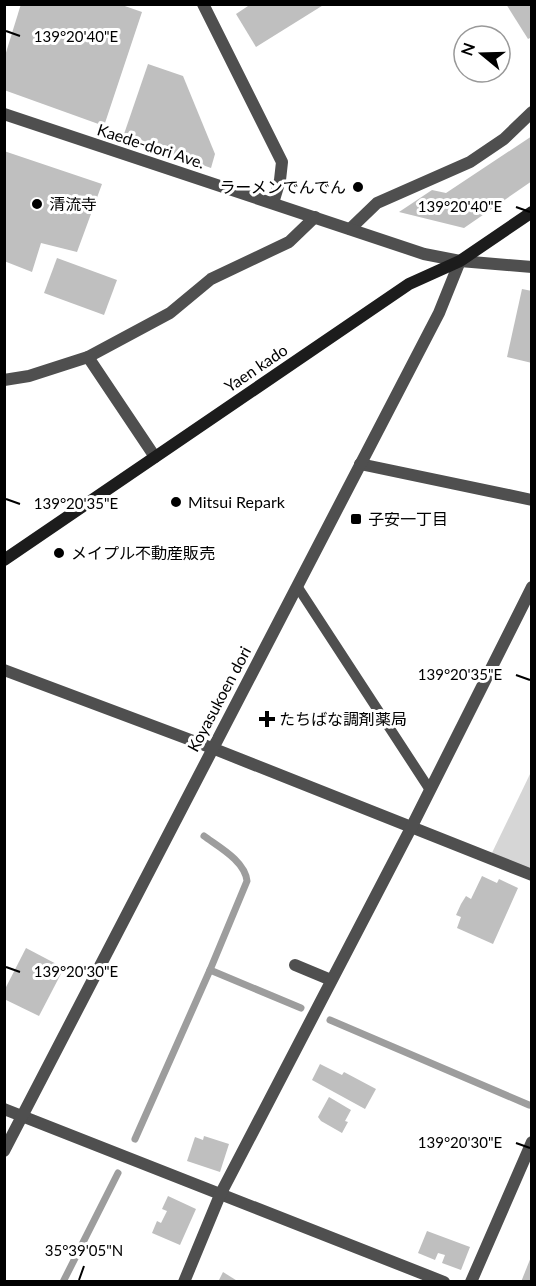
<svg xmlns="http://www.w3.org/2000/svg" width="536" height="1286" viewBox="0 0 536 1286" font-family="Lato,'Noto Sans JP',sans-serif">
  <rect width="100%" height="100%" fill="#fff"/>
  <path fill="#d6d6d6" d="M531 772V875L489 859Z"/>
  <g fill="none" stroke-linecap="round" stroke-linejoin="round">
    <g stroke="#9d9d9d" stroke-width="7">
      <path d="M210 970 301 1008"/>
      <path d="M330 1020 529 1105"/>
      <path d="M135 1139 210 970 247 881C245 861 219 847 204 836"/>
      <path d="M63 1282 118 1173"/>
    </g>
  </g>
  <g fill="#bfbfbf">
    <path d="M21 4H119L142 12 104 126 4 90V59Z"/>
    <path d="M251 4H325L256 47 236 14Z"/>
    <path d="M506 4H532V37L528 39Z"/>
    <path d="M148 64 183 76 215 154 211 168 123 137Z"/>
    <path d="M532 136V181L464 228 399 212 432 190 446 193Z"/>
    <path d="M4 151 102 184 77 252 41 243 32 272 4 261Z"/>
    <path d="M57 258 117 280 104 315 44 293Z"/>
    <path d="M522 289 532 291V363L507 357Z"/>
    <path d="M482 876 497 883 499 879 518 888 493 944 457 928 461 917 456 915 461 904 466 896 471 899Z"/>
    <path d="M26 948 64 968 39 1016 4 999V991Z"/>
    <path d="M320 1064 342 1075 344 1072 376 1089 365 1109 312 1080Z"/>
    <path d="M329 1097 351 1110 345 1121 348 1122 342 1133 321 1121 318 1117Z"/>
    <path d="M204 1136 229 1144 220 1172 187 1161 195 1137 203 1140Z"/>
    <path d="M168 1196 196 1209 180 1245 152 1233 157 1221 161 1223 167 1211 162 1209Z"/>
    <path d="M427 1231 470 1247 461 1270 442 1263 445 1255 438 1253 435 1260 418 1253Z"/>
    <path d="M531 1257 532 1282H521Z"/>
    <path d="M223 1272 239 1282H218Z"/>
  </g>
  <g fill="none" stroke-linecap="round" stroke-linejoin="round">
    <path stroke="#4f4f4f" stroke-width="10" d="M297 586 430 790"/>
    <path stroke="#4f4f4f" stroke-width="12" d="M350 229 377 203 470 162 504 139 532 112"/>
    <g stroke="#4f4f4f" stroke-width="12">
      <path d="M203 4 282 162 280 180 273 203"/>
      <path d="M88 357 155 457"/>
      <path d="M4 380 29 376 88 357 170 313 211 279 289 242 315 217"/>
      <path d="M360 464 532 500"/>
      <path d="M4 670 212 748 532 875"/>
      <path d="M295 965 331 980"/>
      <path d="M4 1109 444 1282"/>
      <path d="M184 1282 220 1195 411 828 532 587"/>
      <path d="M471 1282 532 1142"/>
    </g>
    <g stroke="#4f4f4f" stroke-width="12">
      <path d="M4 114 424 254 460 261 532 267"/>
      <path d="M4 1151 439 313 460 261"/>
    </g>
    <path stroke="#1c1c1c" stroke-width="12" d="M4 560 409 284 460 261 532 212"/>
  </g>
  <path fill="none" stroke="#000" stroke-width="2" d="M6 31 20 36M516 207 530 212M6 499 20 504M516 675 530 680M6 967 20 972M516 1143 530 1148M79 1280 84 1266"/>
  <g fill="#000" stroke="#fff" stroke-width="2">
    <circle cx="358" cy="187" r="6"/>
    <circle cx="37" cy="204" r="6"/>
    <circle cx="176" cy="502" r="6"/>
    <rect x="350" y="513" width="12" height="12" rx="3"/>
    <circle cx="59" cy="553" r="6"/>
    <path d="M264 710h6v6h6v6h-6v6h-6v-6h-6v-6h6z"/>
  </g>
  <g text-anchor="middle" stroke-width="6" stroke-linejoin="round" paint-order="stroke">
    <g font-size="16" fill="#000" stroke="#fff">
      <text transform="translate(151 146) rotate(18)" y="6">Kaede-dori Ave.</text>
      <text transform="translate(256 368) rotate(-34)" y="6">Yaen kado</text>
      <text transform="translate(219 699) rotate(-62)" y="6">Koyasukoen dori</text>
    </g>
    <g font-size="16" fill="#000" stroke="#fff" text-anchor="start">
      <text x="346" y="193" text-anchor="end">ラーメンでんでん</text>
      <text x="49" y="210">清流寺</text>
      <text x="188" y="508">Mitsui Repark</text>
      <text x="368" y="525">子安一丁目</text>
      <text x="71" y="559">メイプル不動産販売</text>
      <text x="279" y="725">たちばな調剤薬局</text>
    </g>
  </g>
  <g font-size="15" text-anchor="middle" fill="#000" stroke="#fff" stroke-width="6" stroke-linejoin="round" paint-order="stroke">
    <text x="76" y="42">139°20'40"E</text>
    <text x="460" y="212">139°20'40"E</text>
    <text x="76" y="509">139°20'35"E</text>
    <text x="460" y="680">139°20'35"E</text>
    <text x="76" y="977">139°20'30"E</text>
    <text x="460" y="1148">139°20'30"E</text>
    <text x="84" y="1256">35°39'05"N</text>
  </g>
  <rect width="536" height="1286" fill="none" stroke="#000000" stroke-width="12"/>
  <g transform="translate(482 54) rotate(289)"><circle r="28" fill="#ffffff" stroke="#999999" stroke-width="1.5"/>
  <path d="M0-4.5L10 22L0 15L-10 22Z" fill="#000000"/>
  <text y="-9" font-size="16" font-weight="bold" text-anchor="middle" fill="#000000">N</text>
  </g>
</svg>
